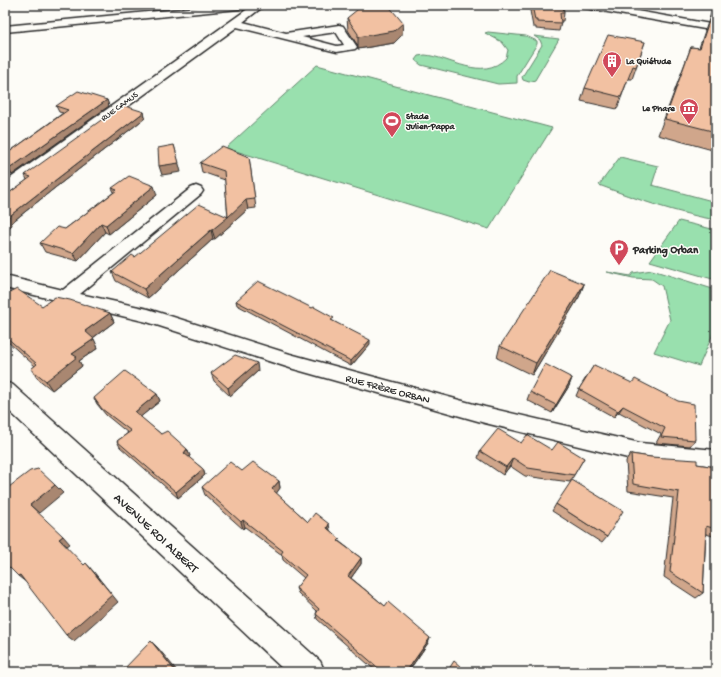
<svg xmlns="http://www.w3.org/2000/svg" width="721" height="677" viewBox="0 0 721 677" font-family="'Gochi Hand',sans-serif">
  <rect width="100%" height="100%" fill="#fdfcf7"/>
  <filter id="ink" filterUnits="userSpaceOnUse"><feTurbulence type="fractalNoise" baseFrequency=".025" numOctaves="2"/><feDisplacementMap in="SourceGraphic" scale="8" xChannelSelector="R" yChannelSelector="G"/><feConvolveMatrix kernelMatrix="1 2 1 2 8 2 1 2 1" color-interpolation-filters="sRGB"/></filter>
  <g filter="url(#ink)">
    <g fill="#99e0ae" stroke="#62866c">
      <path d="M488 32 526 36 537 41V44L517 76V83L498 84 421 65 415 60 418 56 425 55C450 57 482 82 506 58L508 50 502 42 485 33Z"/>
      <path d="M534 36 559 39 535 80 529 82 523 80 522 77 542 45 540 40Z"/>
      <path d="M317 65 552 128 489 229 226 148Z"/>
      <path d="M620 157 658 166 652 185 716 202V220C676 213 636 199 599 185Z"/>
      <path d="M679 221 716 230V280L650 261Z"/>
      <path d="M652 270 716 290V327L699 366 654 352 670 320 662 286 652 279 633 278 607 272 631 276 633 273Z"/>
    </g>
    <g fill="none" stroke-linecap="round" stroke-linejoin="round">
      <g stroke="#2b2b2b" stroke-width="3">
        <g id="street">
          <path d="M219 5H265L243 22 286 33 339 25 343 26 357 47 355 49 337 52 237 27 10 192 5 194V182L249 8 5 32V26ZM336 32 344 45 337 46 302 37Z"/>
          <path d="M580 5H603L716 25V31L585 8Z"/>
          <path d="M196 186 201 188 203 191 201 194 80 294 148 309 290 354 485 407 640 443 716 450V468L640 461 485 423 290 368 147 322 5 288V276L63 290 191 188Z"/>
        </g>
      </g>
      <g stroke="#2b2b2b" stroke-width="3">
        <path id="secondary" d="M5 382 13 385 320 661 325 672H286L5 407Z"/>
      </g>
      <use href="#street" fill="#fdfcf7" fill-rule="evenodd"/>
      <use href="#secondary" fill="#fdfcf7" fill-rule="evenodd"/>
    </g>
    <g fill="#d0a68b" stroke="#2b2b2b">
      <path d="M285 5H316H315L314 8 285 6Z"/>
      <path d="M529 5H563L564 13 563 21H561V23L559 31 536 29V27H533Z"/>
      <path d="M714 5H716V151L658 135 691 47 699 48Z"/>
      <path d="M347 18 402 35 394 43 358 49V46L348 30Z"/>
      <path d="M645 42 632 79H628L617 109 581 101 585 88Z"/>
      <path d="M107 100 109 106 12 175 5 172V155L63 113 59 112 56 106Z"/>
      <path d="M144 112 145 118 56 187 11 223 12 225 5 230 27 180 25 175Z"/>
      <path d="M249 157 256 208 248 209 215 239H213L148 298 116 281 112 272 135 257 228 217 225 180 202 172 200 163Z"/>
      <path d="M112 188 157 195 109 234 105 232 78 261 45 252 40 243 65 229 114 192Z"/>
      <path d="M584 284 579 297 532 375 497 358 500 346Z"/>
      <path d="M5 295 42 306 110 313 114 322 93 338 98 348 79 361 82 366 52 390 37 378 31 369 35 366 8 342 5 345Z"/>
      <path d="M236 301 312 308 370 344 351 366 237 305Z"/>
      <path d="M594 365 695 440 690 446 656 443 661 434 619 412 614 417 576 396 579 389Z"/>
      <path d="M258 371 230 396 214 381 211 373Z"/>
      <path d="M572 378 569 386 552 413 527 400 530 392Z"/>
      <path d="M157 394 160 401 140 417 161 434 187 449 190 456 188 457 203 469 205 475 178 498 120 447 117 441 128 433 106 415 97 404 94 398Z"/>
      <path d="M521 443 552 450 584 458 570 482 525 476 510 466 503 475 478 458 480 451Z"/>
      <path d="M631 454 716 467V537L706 534 703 593 696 598 664 577 673 498 628 491 626 461Z"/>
      <path d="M242 471 279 481 280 488 276 493 308 522 330 530 340 542 361 558V564L351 578 385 606 430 638 428 643 408 672H377L317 619 316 614 317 611 298 593 296 588 304 578 283 560 282 555 245 527 243 529 205 495 202 487Z"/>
      <path d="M556 504 607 537 602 543 552 511Z"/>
    </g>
    <g fill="#a98771" stroke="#2b2b2b">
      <path d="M403 23 402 35 394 43 358 49V37Z"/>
      <path d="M107 100 109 106 12 175 9 169Z"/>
      <path d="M144 112 145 118 56 187 11 223 12 225 5 230V222L7 218 53 182Z"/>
      <path d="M174 145 181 172 162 175 159 166Z"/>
      <path d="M154 186 157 195 109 234 106 225Z"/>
      <path d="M246 200 248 209 215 239 212 230Z"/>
      <path d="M101 223 105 232 78 261 73 253Z"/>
      <path d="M211 230 213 239 148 298 144 289Z"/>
      <path d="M584 284 579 297 532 375 536 363Z"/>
      <path d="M110 313 114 322 90 340 85 331Z"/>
      <path d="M5 338 8 342 5 345Z"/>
      <path d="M94 339 98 348 79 361 82 366 52 390 46 381 72 354Z"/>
      <path d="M370 340V344L351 366V361Z"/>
      <path d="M257 363 258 371 230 396 228 388Z"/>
      <path d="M572 378 569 386 552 413 556 405Z"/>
      <path d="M157 394 160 401 138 419 135 412Z"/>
      <path d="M623 406 619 412 614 417 618 411Z"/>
      <path d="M187 449 190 456 186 459 184 453Z"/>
      <path d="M513 458 510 466 503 475 506 467Z"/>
      <path d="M203 469 205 475 178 498 176 492Z"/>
      <path d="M279 481 280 488 274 497 272 489Z"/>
      <path d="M55 485 63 493 39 513 30 505Z"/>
      <path d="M243 520 245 527 243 529 241 522Z"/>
      <path d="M329 524 330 530 327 528Z"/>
      <path d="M63 536 70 544 67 546 59 539Z"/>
      <path d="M361 558V564L348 582V576Z"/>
      <path d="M86 563 93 571 118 602 74 641 66 635Z"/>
      <path d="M20 575 27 583 18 576Z"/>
      <path d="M430 638 428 643 408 672H406Z"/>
      <path d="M151 641 158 648 178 672H176Z"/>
    </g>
    <g fill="#f2c1a2" stroke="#2b2b2b">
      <path d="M363 5H388L403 23 394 31 358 37V34L347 18Z"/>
      <path d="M532 5H563L564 13H560L561 23 537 22V20H535Z"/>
      <path d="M711 15 716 16V132L665 119 691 47 700 48Z"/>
      <path d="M608 35 645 42 636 67 633 66 621 97 585 88Z"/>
      <path d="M78 91 107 100 9 169 5 167V155L68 110 56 106Z"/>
      <path d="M122 105 144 112 53 182 7 218 9 219 5 222V196L31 177 25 175Z"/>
      <path d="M174 145 179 163 159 166 158 148Z"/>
      <path d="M222 146 249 157 255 199 246 200 228 217 224 171 200 163Z"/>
      <path d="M129 176 154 186 106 225 101 223 73 253 40 243 57 227 65 229 117 190 112 188Z"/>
      <path d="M199 204 228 217 212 230H211L144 289 112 272 132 255 135 257Z"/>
      <path d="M550 270 584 284 536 363 500 346Z"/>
      <path d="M258 281 312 308 314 307 334 318 331 320 370 340 351 361 236 301Z"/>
      <path d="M17 289 42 306 55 297 70 300 110 313 85 331 94 339 72 354 77 357 46 381 31 369 37 364 5 336V295Z"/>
      <path d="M235 355 257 363 228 388 211 373Z"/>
      <path d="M545 364 572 378 556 405 530 392Z"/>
      <path d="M594 365 632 383 635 379 678 401 694 404 695 440 661 437 665 428 623 406 618 411 579 389Z"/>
      <path d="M125 371 157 394 135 412 161 434 167 431 187 449 184 453 203 469 176 492 117 441 131 431 102 409 94 398Z"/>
      <path d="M498 429 521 443 527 435 552 450 558 442 584 458 574 475 528 468 513 458 506 467 480 451Z"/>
      <path d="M631 454 651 457 697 460V464L716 467V529L706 526 703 593 670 572 679 492 633 484Z"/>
      <path d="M230 462 242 471 253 462 279 481 272 489 308 522 315 513 329 524 327 528 340 539 338 541 361 558 348 576 385 606 388 602 430 638 406 672H383L316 614 319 609 296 588 306 575 281 554 283 551 243 520 241 522 202 487Z"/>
      <path d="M38 469 55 485 30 505 63 536 59 539 84 565 86 563 112 595 66 635 20 575 18 576 5 563V490L30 471Z"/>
      <path d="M572 480 623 511 607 537 556 504Z"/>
      <path d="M151 641 176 672H121Z"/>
      <path d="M454 661 467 672H447Z"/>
    </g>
  </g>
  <defs>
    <g id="building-pin" transform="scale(1)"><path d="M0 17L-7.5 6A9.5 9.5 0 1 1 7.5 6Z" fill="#d1495b" stroke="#fdfcf7"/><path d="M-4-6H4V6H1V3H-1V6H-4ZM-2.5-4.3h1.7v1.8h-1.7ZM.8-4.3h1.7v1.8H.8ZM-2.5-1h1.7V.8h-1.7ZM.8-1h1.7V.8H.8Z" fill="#fff"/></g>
    <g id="museum-pin" transform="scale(1)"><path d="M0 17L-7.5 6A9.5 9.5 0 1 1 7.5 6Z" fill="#d1495b" stroke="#fdfcf7"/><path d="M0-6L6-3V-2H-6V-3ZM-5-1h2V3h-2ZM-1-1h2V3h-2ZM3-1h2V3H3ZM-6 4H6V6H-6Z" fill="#fff"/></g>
    <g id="stadium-pin" transform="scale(1)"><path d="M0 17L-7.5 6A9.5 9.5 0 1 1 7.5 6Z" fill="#d1495b" stroke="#fdfcf7"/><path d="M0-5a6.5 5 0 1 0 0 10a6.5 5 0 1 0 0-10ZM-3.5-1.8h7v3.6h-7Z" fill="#fff"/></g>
    <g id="parking-pin" transform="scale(1)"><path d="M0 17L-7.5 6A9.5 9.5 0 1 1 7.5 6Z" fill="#d1495b" stroke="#fdfcf7"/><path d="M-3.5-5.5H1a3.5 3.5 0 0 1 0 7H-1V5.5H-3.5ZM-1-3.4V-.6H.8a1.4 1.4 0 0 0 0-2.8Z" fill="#fff"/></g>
  </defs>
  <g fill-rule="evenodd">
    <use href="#building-pin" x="612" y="61"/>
    <use href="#museum-pin" x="689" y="108"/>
    <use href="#stadium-pin" x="392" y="121"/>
    <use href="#parking-pin" x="619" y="249"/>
  </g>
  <g text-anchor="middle" stroke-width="3" stroke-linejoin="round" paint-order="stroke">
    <g font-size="9" font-weight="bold" fill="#2b2b2b" stroke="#fdfcf7" text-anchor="start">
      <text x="626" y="64">La Quiétude</text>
      <text x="675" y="111" text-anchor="end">Le Phare</text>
      <text x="406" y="119">Stade<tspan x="406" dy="10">Julien-Pappa</tspan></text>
    </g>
    <g font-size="9" fill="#2b2b2b" stroke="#fdfcf7">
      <text transform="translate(119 106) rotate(-36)" y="3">RUE CAMUS</text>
    </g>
    <g font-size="11" font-weight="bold" fill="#2b2b2b" stroke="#fdfcf7" text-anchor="start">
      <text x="633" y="253">Parking Orban</text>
    </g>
    <g font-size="11" fill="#2b2b2b" stroke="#fdfcf7">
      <text transform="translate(388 388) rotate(15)" y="4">RUE FRÈRE ORBAN</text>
    </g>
    <g font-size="13" fill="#2b2b2b" stroke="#fdfcf7">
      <text transform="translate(157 532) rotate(43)" y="5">AVENUE ROI ALBERT</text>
    </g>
  </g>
  <rect width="721" height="677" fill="none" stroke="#fdfcf7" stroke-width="20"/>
  <rect x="10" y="10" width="701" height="657" fill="none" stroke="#2b2b2b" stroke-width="1.5" filter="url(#ink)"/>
</svg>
